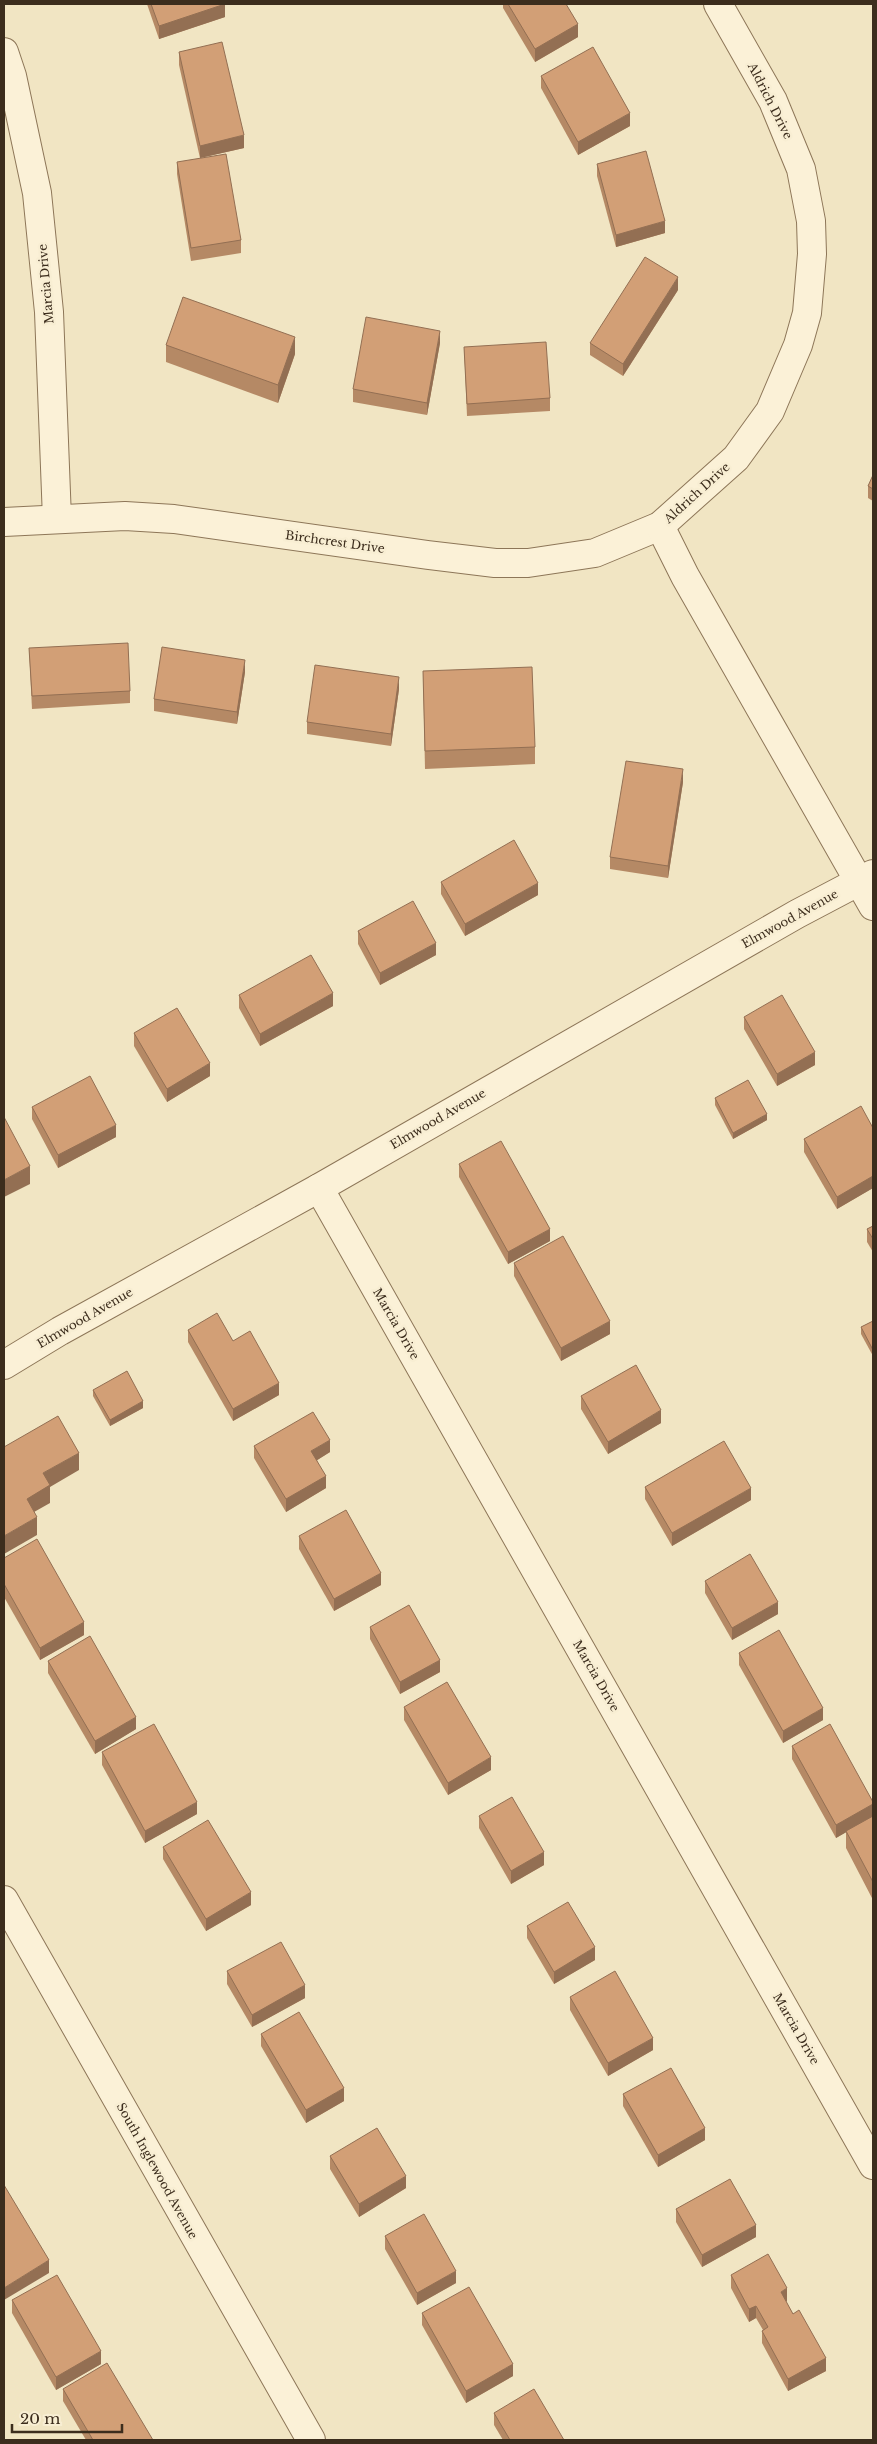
<svg xmlns="http://www.w3.org/2000/svg" width="877" height="2444" viewBox="0 0 877 2444" font-family="'Libre Baskerville',serif">
  <rect width="100%" height="100%" fill="#f1e5c3"/>
  <g fill="none" stroke-linecap="round" stroke-linejoin="round">
    <g stroke="#8d7658" stroke-width="30">
      <g id="minor">
        <path d="M4 52 12 76 37 193 49 312 57 519"/>
        <path d="M4 522 125 516 174 519 428 555 495 563H528L595 553 660 526 736 458 770 411 798 345 807 313 812 254 811 221 801 169 773 101 718 4"/>
        <path d="M660 526 685 576 873 906"/>
        <path d="M319 1188 873 2165"/>
        <path d="M4 1365 60 1331 319 1188 797 914 873 874"/>
        <path d="M4 1900 311 2440"/>
      </g>
    </g>
    <use href="#minor" stroke="#fbf1d7" stroke-width="28"/>
  </g>
  <g fill="#b58965">
    <path d="M147 4H225V17L159 39Z"/>
    <path d="M503 4H566L578 37 535 62 503 8Z"/>
    <path d="M179 52 244 148 200 158 179 65Z"/>
    <path d="M541 76 630 126 578 155 541 88Z"/>
    <path d="M177 162 241 240V253L191 261 177 174Z"/>
    <path d="M597 164 665 233 616 247 597 176Z"/>
    <path d="M678 290 623 376 590 355V343Z"/>
    <path d="M440 343 427 415 353 402V389Z"/>
    <path d="M166 345 295 354 278 403 166 362Z"/>
    <path d="M464 347 550 398V411L467 416Z"/>
    <path d="M873 475V501L868 498V486Z"/>
    <path d="M29 648 130 691V703L32 709Z"/>
    <path d="M423 671 535 747V764L425 769Z"/>
    <path d="M245 672 237 724 154 711V699Z"/>
    <path d="M399 689 391 746 307 734V722Z"/>
    <path d="M683 782 668 878 610 869V857Z"/>
    <path d="M441 882 538 895 465 936 441 894Z"/>
    <path d="M358 931 436 955 380 985 358 944Z"/>
    <path d="M239 995 333 1006 260 1046 239 1008Z"/>
    <path d="M744 1017 815 1065 777 1086 744 1029Z"/>
    <path d="M134 1033 210 1076 167 1102 134 1046Z"/>
    <path d="M715 1098 767 1120 733 1139 715 1105Z"/>
    <path d="M32 1107 116 1137 58 1168 32 1119Z"/>
    <path d="M873 1128V1188L837 1209 804 1152V1139Z"/>
    <path d="M459 1164 550 1241 508 1264 459 1177Z"/>
    <path d="M873 1226V1252L867 1242V1229Z"/>
    <path d="M514 1263 610 1334 561 1361 514 1276Z"/>
    <path d="M873 1321V1356L861 1334V1327Z"/>
    <path d="M188 1330 233 1341 279 1395 233 1421 188 1342Z"/>
    <path d="M93 1390 143 1408 110 1426 93 1396Z"/>
    <path d="M581 1396 661 1423 608 1454 581 1409Z"/>
    <path d="M254 1446 330 1452 317 1460 326 1488 286 1512 254 1458Z"/>
    <path d="M645 1487 751 1500 672 1546 645 1499Z"/>
    <path d="M299 1536 381 1585 334 1611 299 1549Z"/>
    <path d="M4 1558 84 1635 40 1660 4 1597Z"/>
    <path d="M705 1581 778 1614 732 1640 705 1593Z"/>
    <path d="M370 1627 440 1672 400 1694 370 1639Z"/>
    <path d="M739 1653 823 1720 783 1743 739 1665Z"/>
    <path d="M48 1661 136 1729 95 1754 48 1673Z"/>
    <path d="M404 1707 491 1770 448 1795 404 1720Z"/>
    <path d="M792 1746 873 1802V1900L846 1848V1832L836 1838 792 1759Z"/>
    <path d="M102 1752 197 1814 145 1843 102 1765Z"/>
    <path d="M479 1816 544 1865 511 1884 479 1828Z"/>
    <path d="M163 1847 251 1905 206 1931 163 1859Z"/>
    <path d="M527 1926 595 1960 554 1984 527 1938Z"/>
    <path d="M227 1971 305 1998 252 2027 227 1984Z"/>
    <path d="M570 1997 653 2050 608 2076 570 2010Z"/>
    <path d="M261 2034 344 2101 306 2123 261 2046Z"/>
    <path d="M623 2094 705 2140 658 2167 623 2106Z"/>
    <path d="M330 2156 406 2188 359 2217 330 2169Z"/>
    <path d="M676 2209 756 2237 702 2267 676 2222Z"/>
    <path d="M385 2236 456 2283 417 2305 385 2249Z"/>
    <path d="M731 2275 787 2301 786 2302 793 2314 826 2371 788 2391 762 2343V2331L763 2330 756 2318 749 2322 731 2288Z"/>
    <path d="M12 2300 101 2364 56 2390 12 2313Z"/>
    <path d="M422 2313 513 2376 466 2403 422 2325Z"/>
    <path d="M63 2389 153 2440H86L63 2401Z"/>
    <path d="M494 2413 564 2440H503L494 2425Z"/>
  </g>
  <g fill="#936f53">
    <path d="M225 4V17L159 39V26Z"/>
    <path d="M578 24V37L535 62V49Z"/>
    <path d="M630 113V126L578 155V142Z"/>
    <path d="M244 135V148L200 158V146Z"/>
    <path d="M665 221V233L616 247V235Z"/>
    <path d="M678 277V290L623 376V364Z"/>
    <path d="M440 331V343L427 415V403Z"/>
    <path d="M295 337V354L278 403V385Z"/>
    <path d="M245 660V672L237 724V712Z"/>
    <path d="M399 677V689L391 746V734Z"/>
    <path d="M683 769V782L668 878V866Z"/>
    <path d="M538 883V895L465 936V924Z"/>
    <path d="M436 943V955L380 985V973Z"/>
    <path d="M333 993V1006L260 1046V1034Z"/>
    <path d="M815 1052V1065L777 1086V1074Z"/>
    <path d="M210 1063V1076L167 1102V1089Z"/>
    <path d="M767 1114V1120L733 1139V1133Z"/>
    <path d="M116 1125V1137L58 1168V1155Z"/>
    <path d="M30 1166V1184L4 1197V1180Z"/>
    <path d="M873 1176V1188L837 1209V1197Z"/>
    <path d="M550 1229V1241L508 1264V1252Z"/>
    <path d="M610 1321V1334L561 1361V1348Z"/>
    <path d="M279 1383V1395L233 1421V1409Z"/>
    <path d="M143 1401V1408L110 1426V1420Z"/>
    <path d="M661 1410V1423L608 1454V1442Z"/>
    <path d="M330 1440V1452L311 1464V1451Z"/>
    <path d="M79 1453V1470L50 1487V1503L27 1516V1499L43 1473Z"/>
    <path d="M326 1476V1488L286 1512V1499Z"/>
    <path d="M751 1488V1500L672 1546V1533Z"/>
    <path d="M37 1517V1535L4 1554V1536Z"/>
    <path d="M381 1573V1585L334 1611V1599Z"/>
    <path d="M778 1602V1614L732 1640V1628Z"/>
    <path d="M84 1622V1635L40 1660V1648Z"/>
    <path d="M440 1660V1672L400 1694V1682Z"/>
    <path d="M823 1708V1720L783 1743V1731Z"/>
    <path d="M136 1717V1729L95 1754V1741Z"/>
    <path d="M491 1757V1770L448 1795V1783Z"/>
    <path d="M197 1802V1814L145 1843V1831Z"/>
    <path d="M873 1804V1817L836 1838V1825Z"/>
    <path d="M544 1852V1865L511 1884V1871Z"/>
    <path d="M251 1892V1905L206 1931V1919Z"/>
    <path d="M595 1947V1960L554 1984V1972Z"/>
    <path d="M305 1985V1998L252 2027V2015Z"/>
    <path d="M653 2038V2050L608 2076V2063Z"/>
    <path d="M344 2088V2101L306 2123V2110Z"/>
    <path d="M705 2128V2140L658 2167V2155Z"/>
    <path d="M406 2176V2188L359 2217V2204Z"/>
    <path d="M756 2225V2237L702 2267V2255Z"/>
    <path d="M49 2260V2273L4 2300V2288Z"/>
    <path d="M456 2271V2283L417 2305V2293Z"/>
    <path d="M787 2288V2301L781 2304V2292Z"/>
    <path d="M756 2306V2318L749 2322V2309Z"/>
    <path d="M101 2351V2364L56 2390V2377Z"/>
    <path d="M826 2358V2371L788 2391V2379Z"/>
    <path d="M513 2364V2376L466 2403V2391Z"/>
  </g>
  <g fill="#d29f76" stroke="#936f53">
    <path d="M151 4H225L159 26Z"/>
    <path d="M508 4H566L578 24 535 49Z"/>
    <path d="M222 42 244 135 200 146 179 52Z"/>
    <path d="M593 47 630 113 578 142 541 76Z"/>
    <path d="M646 151 665 221 616 235 597 164Z"/>
    <path d="M226 154 241 240 191 248 177 162Z"/>
    <path d="M645 257 678 277 623 364 590 343Z"/>
    <path d="M183 297 295 337 278 385 166 345Z"/>
    <path d="M366 317 440 331 427 403 353 389Z"/>
    <path d="M546 342 550 398 467 404 464 347Z"/>
    <path d="M873 475V489L868 486Z"/>
    <path d="M128 643 130 691 32 696 29 648Z"/>
    <path d="M162 647 245 660 237 712 154 699Z"/>
    <path d="M315 665 399 677 391 734 307 722Z"/>
    <path d="M532 667 535 747 425 751 423 671Z"/>
    <path d="M626 761 683 769 668 866 610 857Z"/>
    <path d="M514 840 538 883 465 924 441 882Z"/>
    <path d="M413 901 436 943 380 973 358 931Z"/>
    <path d="M311 955 333 993 260 1034 239 995Z"/>
    <path d="M782 995 815 1052 777 1074 744 1017Z"/>
    <path d="M177 1008 210 1063 167 1089 134 1033Z"/>
    <path d="M90 1076 116 1125 58 1155 32 1107Z"/>
    <path d="M748 1080 767 1114 733 1133 715 1098Z"/>
    <path d="M861 1106 873 1128V1176L837 1197 804 1139Z"/>
    <path d="M4 1117 30 1166 4 1180Z"/>
    <path d="M501 1141 550 1229 508 1252 459 1164Z"/>
    <path d="M873 1226V1239L867 1229Z"/>
    <path d="M563 1236 610 1321 561 1348 514 1263Z"/>
    <path d="M217 1313 233 1341 250 1331 279 1383 233 1409 188 1330Z"/>
    <path d="M873 1321V1350L861 1327Z"/>
    <path d="M636 1365 661 1410 608 1442 581 1396Z"/>
    <path d="M127 1371 143 1401 110 1420 93 1390Z"/>
    <path d="M313 1412 330 1440 311 1451 326 1476 286 1499 254 1446Z"/>
    <path d="M58 1416 79 1453 43 1473 50 1485 27 1499 37 1517 4 1536V1447Z"/>
    <path d="M724 1441 751 1488 672 1533 645 1487Z"/>
    <path d="M346 1510 381 1573 334 1599 299 1536Z"/>
    <path d="M37 1539 84 1622 40 1648 4 1584V1558Z"/>
    <path d="M750 1554 778 1602 732 1628 705 1581Z"/>
    <path d="M409 1605 440 1660 400 1682 370 1627Z"/>
    <path d="M779 1630 823 1708 783 1731 739 1653Z"/>
    <path d="M90 1636 136 1717 95 1741 48 1661Z"/>
    <path d="M447 1682 491 1757 448 1783 404 1707Z"/>
    <path d="M154 1724 197 1802 145 1831 102 1752Z"/>
    <path d="M830 1724 873 1802V1804L836 1825 792 1746Z"/>
    <path d="M512 1797 544 1852 511 1871 479 1816Z"/>
    <path d="M873 1816V1882L846 1831Z"/>
    <path d="M208 1820 251 1892 206 1919 163 1847Z"/>
    <path d="M568 1902 595 1947 554 1972 527 1926Z"/>
    <path d="M281 1942 305 1985 252 2015 227 1971Z"/>
    <path d="M615 1971 653 2038 608 2063 570 1997Z"/>
    <path d="M299 2012 344 2088 306 2110 261 2034Z"/>
    <path d="M671 2068 705 2128 658 2155 623 2094Z"/>
    <path d="M377 2128 406 2176 359 2204 330 2156Z"/>
    <path d="M730 2179 756 2225 702 2255 676 2209Z"/>
    <path d="M4 2185 49 2260 4 2288Z"/>
    <path d="M424 2214 456 2271 417 2293 385 2236Z"/>
    <path d="M768 2254 787 2288 781 2292 793 2314 799 2310 826 2358 788 2379 762 2331 768 2327 756 2306 749 2309 731 2275Z"/>
    <path d="M57 2275 101 2351 56 2377 12 2300Z"/>
    <path d="M469 2287 513 2364 466 2391 422 2313Z"/>
    <path d="M107 2363 153 2440H93L63 2389Z"/>
    <path d="M534 2389 564 2440H510L494 2413Z"/>
  </g>
  <g text-anchor="middle" stroke-width="5" stroke-linejoin="round" paint-order="stroke">
    <g font-size="12" fill="#3c2d1d" stroke="#f8eed3">
      <text transform="translate(770 101) rotate(63)" y="4">Aldrich Drive</text>
      <text transform="translate(46 284) rotate(-95)" y="4">Marcia Drive</text>
      <text transform="translate(697 493) rotate(-42)" y="4">Aldrich Drive</text>
      <text transform="translate(335 542) rotate(8)" y="4">Birchcrest Drive</text>
      <text transform="translate(790 919) rotate(-29)" y="4">Elmwood Avenue</text>
      <text transform="translate(438 1119) rotate(-30)" y="4">Elmwood Avenue</text>
      <text transform="translate(85 1318) rotate(-30)" y="4">Elmwood Avenue</text>
      <text transform="translate(396 1324) rotate(60)" y="4">Marcia Drive</text>
      <text transform="translate(596 1676) rotate(60)" y="4">Marcia Drive</text>
      <text transform="translate(796 2029) rotate(60)" y="4">Marcia Drive</text>
      <text transform="translate(157 2171) rotate(61)" y="4">South Inglewood Avenue</text>
    </g>
  </g>
  <rect width="877" height="2444" fill="none" stroke="#3c2d1d" stroke-width="10"/>
  <path d="M12 2424v8h110v-8" fill="none" stroke="#3c2d1d" stroke-width="2.5"/>
  <text x="20" y="2424" font-size="15" fill="#3c2d1d" stroke="#f8eed3" stroke-width="4" paint-order="stroke">20 m</text>
</svg>
